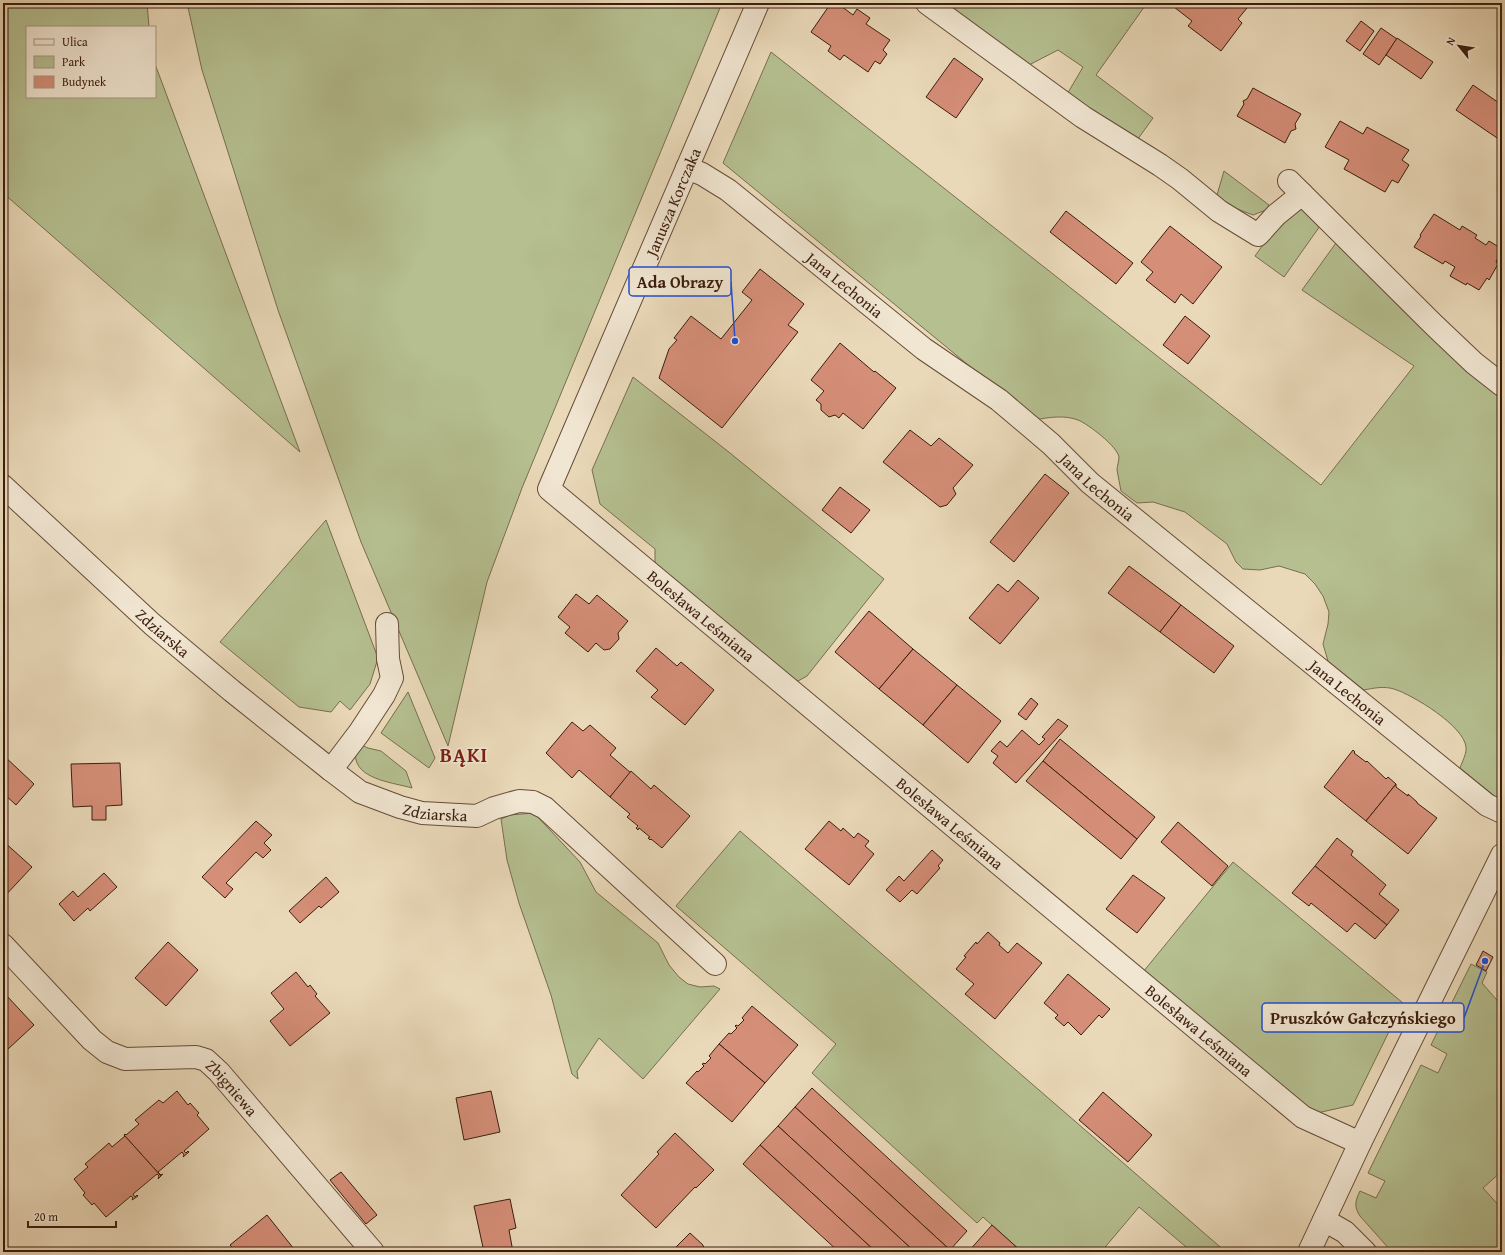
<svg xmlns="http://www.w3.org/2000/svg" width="1505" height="1255" viewBox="0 0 1505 1255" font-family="'Gentium Book Plus',serif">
  <rect width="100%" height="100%" fill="#ead9b9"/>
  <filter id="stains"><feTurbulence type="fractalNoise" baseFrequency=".005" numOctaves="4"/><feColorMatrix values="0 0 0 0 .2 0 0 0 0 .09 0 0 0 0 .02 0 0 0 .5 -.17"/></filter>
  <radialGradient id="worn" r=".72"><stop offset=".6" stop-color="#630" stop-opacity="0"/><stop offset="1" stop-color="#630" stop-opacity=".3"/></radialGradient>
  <g fill="#b5bf90" stroke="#786e4e">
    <path d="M3 3H147L149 27H27V97H155V64L300 452 3 193Z"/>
    <path d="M187 3H722L522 488 487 582 448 746 361 542 278 310 202 70Z"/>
    <path d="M941 3H1147L1096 75 1153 118 1135 143 1066 96 1083 67 1058 50 1027 66Z"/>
    <path d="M771 52 1321 485 1414 366 1302 290 1336 243 1502 393V802L1460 768C1462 762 1467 753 1466 747 1464 726 1413 695 1394 689 1384 686 1374 688 1364 690L1328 661 1323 644 1328 624 1329 612 1323 596 1315 584 1305 574 1279 566 1260 570 1243 569 1236 562 1227 544 1185 512 1153 502 1137 503 1121 491C1120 484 1118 477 1117 470 1117 466 1119 461 1119 457 1117 446 1088 424 1078 420 1065 415 1049 417 1035 420L723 163Z"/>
    <path d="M1224 171 1269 205 1266 210 1253 215 1227 205 1217 195Z"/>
    <path d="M1299 204 1320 226 1284 277 1255 256 1275 228Z"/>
    <path d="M633 377 730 453 884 579 807 676 798 681 790 678 655 565V549L600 504 592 470Z"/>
    <path d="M326 520 378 658 370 684 350 710 340 701 331 712 299 707 220 642Z"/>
    <path d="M408 692 435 758 429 768 381 733Z"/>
    <path d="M361 745 368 748 381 751 406 771 412 788C395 783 361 780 356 760 355 757 356 753 356 750Z"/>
    <path d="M534 813 580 862 596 892 658 943 669 965 679 977 688 984 700 987 714 986 720 989 643 1079 599 1038 577 1071 578 1079 572 1074 551 995 519 903 507 860 501 819 510 815Z"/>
    <path d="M740 831 1226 1252H1192L1139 1207 1101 1252H1022L983 1217 977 1223 812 1073 836 1044 676 906Z"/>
    <path d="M1233 862 1403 1003 1353 1105 1317 1113 1306 1109 1143 972Z"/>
    <path d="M1471 964 1487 972 1482 983 1502 1006V1171L1483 1188 1502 1209V1252H1392L1360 1216C1354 1207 1355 1201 1360 1191L1376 1198 1385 1181 1368 1173 1421 1065 1438 1073 1447 1054 1431 1045Z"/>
  </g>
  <g fill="#d58e78" stroke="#3b1d0d">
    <path d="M831 3H837L853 15 857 9 870 18 866 24 890 40 883 50 887 54 880 64 875 61 868 72 844 55 840 60 828 51 831 46 811 32Z"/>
    <path d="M1177 3H1251L1238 19 1242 23 1221 51 1188 26 1192 21 1174 7Z"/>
    <path d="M1361 21 1374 31 1360 51 1346 41Z"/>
    <path d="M1381 28 1397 39 1379 65 1363 54Z"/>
    <path d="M1397 38 1433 62 1421 79 1386 55Z"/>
    <path d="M954 58 983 79 956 118 926 97Z"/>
    <path d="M1473 85 1502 105V137L1500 140 1456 110Z"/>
    <path d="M1253 88 1301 114 1295 124 1296 129 1291 131 1285 143 1237 116 1244 104 1243 101 1247 99Z"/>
    <path d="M1340 121 1363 134 1367 127 1409 150 1402 160 1409 165 1398 183 1392 180 1385 192 1344 169 1349 160 1325 147Z"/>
    <path d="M1066 211 1133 263 1116 284 1050 232Z"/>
    <path d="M1434 214 1460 230 1462 226 1477 235 1475 238 1486 245 1489 241 1502 249 1496 262 1498 264 1489 280 1487 278 1479 290 1467 283 1466 285 1450 276 1455 267 1445 261 1443 264 1414 247 1421 236 1420 235Z"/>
    <path d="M1170 226 1222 267 1193 304 1181 294 1175 303 1146 280 1153 272 1141 262Z"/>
    <path d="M760 269 804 304 788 325 798 332 722 428 659 378 669 349 677 340 674 338 691 316 721 339 752 300 742 292Z"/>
    <path d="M1185 316 1210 336 1188 364 1163 345Z"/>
    <path d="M840 343 874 372 875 371 896 388 863 429 843 413 839 418 835 415 829 417 821 410V404L816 400 824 391 811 380Z"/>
    <path d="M910 430 931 446 939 438 973 465 953 488 956 494 947 505 940 507 883 462Z"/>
    <path d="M1045 474 1069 493 1014 562 990 542Z"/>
    <path d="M840 487 870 510 851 533 822 510Z"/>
    <path d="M1129 566 1181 605 1160 632 1108 593Z"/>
    <path d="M1018 580 1039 598 1000 644 969 618 998 584 1008 592Z"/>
    <path d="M576 594 589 604 597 595 628 621 618 633 619 639 610 649 604 650 596 643 588 652 565 633 570 627 558 617Z"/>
    <path d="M1181 605 1234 646 1214 673 1160 632Z"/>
    <path d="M869 611 913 649 879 689 835 652Z"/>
    <path d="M656 648 677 666 681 662 714 690 685 725 651 697 658 690 636 671Z"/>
    <path d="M913 649 957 685 923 725 879 689Z"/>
    <path d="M957 685 1001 721 968 763 923 725Z"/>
    <path d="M1031 698 1038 704 1026 720 1018 714Z"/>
    <path d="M1058 719 1068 726 1016 783 993 763 998 756 991 751 1000 741 1007 747 1022 730 1039 745 1045 739 1042 737Z"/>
    <path d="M572 722 583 731 590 725 616 748 610 755 631 773 610 797 579 770 572 778 546 753Z"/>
    <path d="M1060 739 1155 817 1137 839 1043 761Z"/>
    <path d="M1353 750 1355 752 1354 753 1366 762 1367 761 1386 779 1388 777 1396 784 1366 821 1324 787Z"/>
    <path d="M3 755 34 784 16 805 3 793Z"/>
    <path d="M1043 761 1137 839 1121 859 1026 781Z"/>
    <path d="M120 763 122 805 106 806V820H92V806L73 807 71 764Z"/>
    <path d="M631 771 651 789 654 785 690 816 662 848 651 839 650 840 648 838 650 837 639 828 638 830 636 828 638 826 627 817 630 814 610 797Z"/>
    <path d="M1396 784V787L1408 796V794L1417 802V803L1437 818 1408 854 1366 821Z"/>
    <path d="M256 821 272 835 264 843 271 850 263 858 256 852 226 883 233 889 225 898 202 877Z"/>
    <path d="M829 821 841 831 843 828 854 838 858 833 869 841 865 846 874 854 849 885 805 849Z"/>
    <path d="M1178 822 1228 866 1212 886 1161 842Z"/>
    <path d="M1337 838 1353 851 1351 855 1386 885 1379 894 1399 910 1387 925 1315 866Z"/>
    <path d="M3 841 32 867 3 898Z"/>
    <path d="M932 850 943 860 938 866 940 868 917 894 912 890 900 902 886 890 899 876 904 881Z"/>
    <path d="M1315 866 1387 925 1375 939 1355 923 1347 932 1311 903 1309 906 1292 893Z"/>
    <path d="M104 873 117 887 90 911 88 908 74 921 59 904 73 891 78 897Z"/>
    <path d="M1133 875 1165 898 1137 933 1106 909Z"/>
    <path d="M326 877 339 892 321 908 319 906 300 923 289 911Z"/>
    <path d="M988 932 1000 943 999 945 1008 953 1017 943 1042 963 995 1019 965 994 974 984 956 969 966 957 964 956 976 942 977 944Z"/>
    <path d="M168 942 198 970 166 1006 135 978Z"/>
    <path d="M1483 951 1493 957 1486 971 1476 965Z"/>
    <path d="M296 972 308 987 310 985 317 994 315 996 330 1013 290 1046 270 1021 284 1009 271 993Z"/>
    <path d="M1068 974 1110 1009 1102 1018 1099 1015 1081 1035 1068 1022 1064 1026 1055 1018 1058 1015 1044 1003Z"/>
    <path d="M6 995 34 1025 7 1050 3 1046V998Z"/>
    <path d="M752 1006 798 1045 765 1083 719 1044 729 1033 731 1034 737 1028 735 1026 736 1025 738 1026 744 1020 742 1018Z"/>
    <path d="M719 1044 765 1083 732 1122 686 1083 697 1071 698 1072 704 1066 702 1064 704 1063 705 1064 711 1058 709 1056Z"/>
    <path d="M812 1088 967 1231 950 1250 795 1107Z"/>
    <path d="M177 1091 188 1105 190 1103 199 1113 197 1115 209 1129 184 1151 186 1153 188 1151 189 1152 183 1157 184 1155 182 1152 158 1172 161 1175 163 1174 161 1176 124 1135 125 1134 126 1135 139 1124 135 1120 159 1100 163 1103Z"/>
    <path d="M491 1091 500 1132 464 1140 456 1098Z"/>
    <path d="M1103 1092 1152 1135 1128 1162 1079 1120Z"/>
    <path d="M795 1107 950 1250 948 1252H915L778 1126Z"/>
    <path d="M778 1126 915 1252H876L760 1145Z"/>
    <path d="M675 1133 714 1170 696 1188 695 1187 656 1228 621 1195 659 1154 657 1152Z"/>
    <path d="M124 1135 161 1176 158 1179 159 1176 157 1174 133 1194 135 1197 137 1195 138 1196 132 1200 133 1198 131 1196 106 1217 94 1203 92 1205 83 1195 85 1193 74 1179 88 1167 85 1164 109 1143 112 1147 125 1136Z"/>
    <path d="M760 1145 876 1252H839L743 1164Z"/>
    <path d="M341 1172 377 1215 366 1224 330 1180Z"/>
    <path d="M510 1199 516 1228 509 1230 513 1252H484L474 1206Z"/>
    <path d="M267 1215 294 1249 290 1252H236L230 1245Z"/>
    <path d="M992 1225 1022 1252H968Z"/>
    <path d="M690 1233 703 1245V1246L709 1252H681L676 1247Z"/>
  </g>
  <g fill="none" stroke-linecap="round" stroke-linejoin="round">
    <g stroke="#674c38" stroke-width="24">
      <g id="minor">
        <path id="s1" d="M758 3 549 489 1303 1117 1360 1143"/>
        <path d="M927 3 1083 117 1160 165 1180 179 1219 211 1258 235 1276 215 1302 194"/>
        <path id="s2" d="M687 168 702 174 728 190 924 349 999 400 1051 444 1090 483 1487 805 1502 812"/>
        <path d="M1289 181 1435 326 1474 363 1502 385"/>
        <path id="s3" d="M3 486 152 624 232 691 331 770 360 792 400 807 422 813 477 816 494 808 519 801 533 802 545 808 715 964"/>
        <path d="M331 770 359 733 384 695 392 678 388 659 387 624"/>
        <path id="s4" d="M3 945 92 1040 107 1052 125 1059 196 1057 206 1060 219 1072 373 1252"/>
        <path d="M1324 1220 1345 1232 1365 1252"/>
        <path d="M1309 1252 1360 1143 1502 855"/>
      </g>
    </g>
    <use href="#minor" stroke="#f1e6d2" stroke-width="22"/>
  </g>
  <g text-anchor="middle" stroke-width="3" stroke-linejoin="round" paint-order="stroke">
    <g font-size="16" fill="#3b1d0d" stroke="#f1e6d2">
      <text transform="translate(673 202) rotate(-67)" y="6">Janusza Korczaka</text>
      <text dy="6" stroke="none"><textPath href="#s2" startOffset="197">Jana Lechonia</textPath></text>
      <text dy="6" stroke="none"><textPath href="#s2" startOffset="521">Jana Lechonia</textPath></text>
      <text dy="6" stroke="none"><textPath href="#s1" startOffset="727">Bolesława Leśmiana</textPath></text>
      <text dy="6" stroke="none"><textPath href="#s3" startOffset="217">Zdziarska</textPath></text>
      <text dy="6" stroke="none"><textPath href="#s2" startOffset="845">Jana Lechonia</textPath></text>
      <text dy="6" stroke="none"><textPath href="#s3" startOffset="549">Zdziarska</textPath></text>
      <text dy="6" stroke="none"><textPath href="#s1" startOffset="1051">Bolesława Leśmiana</textPath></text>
      <text dy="6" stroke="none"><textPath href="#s1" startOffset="1375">Bolesława Leśmiana</textPath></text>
      <text dy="6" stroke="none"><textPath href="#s4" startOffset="288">Zbigniewa</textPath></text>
    </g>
    <g font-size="20" font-weight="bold" letter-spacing="1" fill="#7a1f14" stroke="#f1e6d2">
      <text x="464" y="762">BĄKI</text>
    </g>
  </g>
  <path fill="none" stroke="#1d4ed8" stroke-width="1.5" d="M735 341L731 282M1485 961L1464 1018"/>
  <g fill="#1d4ed8" stroke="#f1e6d2" stroke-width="1.5">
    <circle cx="735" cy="341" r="4"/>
    <circle cx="1485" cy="961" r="4"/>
  </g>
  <g fill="#f1e6d2" stroke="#1d4ed8" stroke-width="1.5">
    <rect x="629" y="267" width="102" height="29" rx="4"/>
    <rect x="1262" y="1003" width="202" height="29" rx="4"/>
  </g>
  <g font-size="17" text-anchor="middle" font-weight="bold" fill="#3b1d0d">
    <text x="680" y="288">Ada Obrazy</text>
    <text x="1363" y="1024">Pruszków Gałczyńskiego</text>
  </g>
  <rect width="1505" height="1255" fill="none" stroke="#ead9b9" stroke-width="16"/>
  <rect x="4" y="4" width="1497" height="1247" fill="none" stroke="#3b1d0d" stroke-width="2"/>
  <rect x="8" y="8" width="1489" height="1239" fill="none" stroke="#3b1d0d"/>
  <rect x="26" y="26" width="130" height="72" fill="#f1e6d2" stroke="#a89683"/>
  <rect x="34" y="39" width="20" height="6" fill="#f1e6d2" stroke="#a89683"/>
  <text x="62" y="46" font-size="12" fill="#3b1d0d">Ulica</text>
  <rect x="34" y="56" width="20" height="12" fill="#b5bf90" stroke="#a89683"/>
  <text x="62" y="66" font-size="12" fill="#3b1d0d">Park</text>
  <rect x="34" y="76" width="20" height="12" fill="#d58e78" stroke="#a89683"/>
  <text x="62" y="86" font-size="12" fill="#3b1d0d">Budynek</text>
  <g transform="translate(1459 46) rotate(300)" stroke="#f1e6d2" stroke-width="3" paint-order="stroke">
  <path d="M0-3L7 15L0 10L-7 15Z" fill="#3b1d0d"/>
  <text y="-6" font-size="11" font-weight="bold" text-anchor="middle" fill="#3b1d0d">N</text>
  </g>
  <path d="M28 1221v6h88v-6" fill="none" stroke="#3b1d0d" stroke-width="2"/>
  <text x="34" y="1221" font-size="12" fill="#3b1d0d" stroke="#f1e6d2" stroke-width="3" paint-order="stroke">20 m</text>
  <rect width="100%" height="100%" filter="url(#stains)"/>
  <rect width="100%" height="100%" fill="url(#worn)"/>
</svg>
